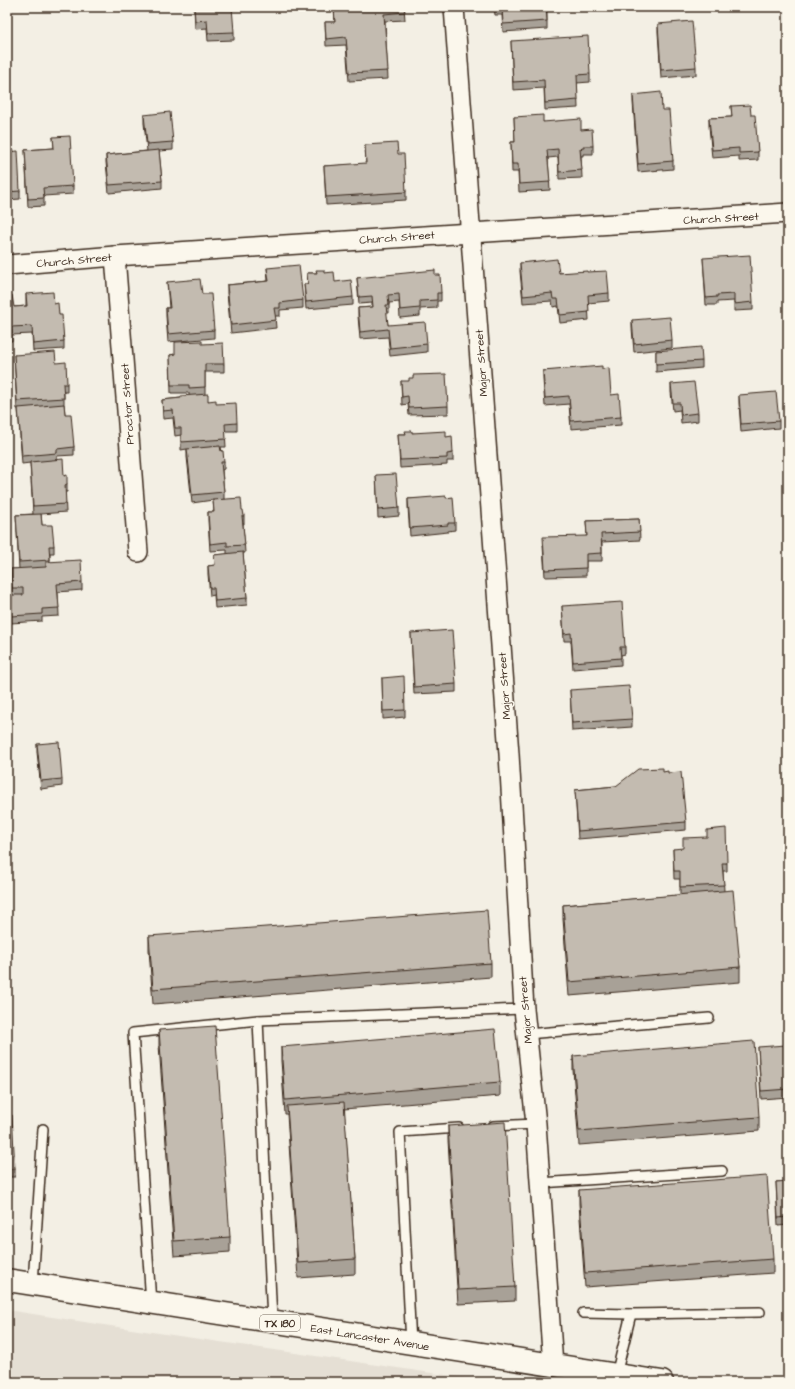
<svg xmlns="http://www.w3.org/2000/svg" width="795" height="1389" viewBox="0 0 795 1389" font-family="'Architects Daughter',sans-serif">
  <rect width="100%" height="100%" fill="#f3efe4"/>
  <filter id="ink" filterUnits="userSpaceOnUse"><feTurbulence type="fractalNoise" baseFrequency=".025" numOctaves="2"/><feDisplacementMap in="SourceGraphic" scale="8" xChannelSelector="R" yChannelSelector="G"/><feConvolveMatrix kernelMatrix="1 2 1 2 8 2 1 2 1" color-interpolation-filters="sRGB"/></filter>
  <g filter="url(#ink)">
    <path fill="#e5dfd4" d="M7 1310 97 1324 493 1382H7Z"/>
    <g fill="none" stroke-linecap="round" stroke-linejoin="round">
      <g stroke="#3b2a1e" stroke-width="12">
        <g id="service">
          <path d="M258 1020 272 1321"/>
          <path d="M527 1034 709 1018"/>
          <path d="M493 1126 536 1124"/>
          <path d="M540 1183 722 1171"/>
          <path d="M33 1284 43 1129"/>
          <path d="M151 1303 133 1033 258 1020 524 1009"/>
          <path d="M583 1313 631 1314 760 1312"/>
          <path d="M411 1344 400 1132 459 1128"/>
          <path d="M616 1375 631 1314"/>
        </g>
      </g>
      <g stroke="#3b2a1e" stroke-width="22">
        <g id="minor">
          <path d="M454 7 509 754 524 1009 536 1124 553 1366"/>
          <path d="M115 256 138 552"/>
          <path d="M7 265 115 256 471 233 788 213"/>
        </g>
      </g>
      <g stroke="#3b2a1e" stroke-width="25">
        <path id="primary" d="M7 1280 662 1382"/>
      </g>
      <use href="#service" stroke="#fbf7ec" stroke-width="9"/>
      <use href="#minor" stroke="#fbf7ec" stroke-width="19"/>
      <use href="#primary" stroke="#fbf7ec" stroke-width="22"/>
    </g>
    <g fill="#a8a197" stroke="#3b2a1e">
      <path d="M194 7 234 32V40L208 41 207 28 195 29Z"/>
      <path d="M334 7H404L405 20 385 21 388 79 349 81 346 45 326 46 325 22H335Z"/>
      <path d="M494 7H550V10H547V29L503 32 502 15H495Z"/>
      <path d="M658 24 696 67V75L661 78 658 32Z"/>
      <path d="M511 41 590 74V82L577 83 578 108 545 110 544 88 513 90Z"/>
      <path d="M633 95 662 110 673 161V169L638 172 633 102Z"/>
      <path d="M731 106 751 115 758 152V160L739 161V156L712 158 709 126V118L732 117Z"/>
      <path d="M144 115 173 142V150L159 151 162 181V188L109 193 106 162V155L147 151 144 123Z"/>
      <path d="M514 117 543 122 581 130 593 146V154H583V156H581L582 178 559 179 558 157 548 158 550 190 519 192 518 172H512L511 142H515Z"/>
      <path d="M53 137 73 186V194L44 196V206L28 207 25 150 54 148Z"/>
      <path d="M365 145 398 154 406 192V200L326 205 324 166 366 164Z"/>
      <path d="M7 152 20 191V199L7 200Z"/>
      <path d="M703 258 753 302V310L734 311V301L717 302V305H706Z"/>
      <path d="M520 263 559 273 587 272 609 293V301L588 303 589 320 560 323 558 306 553 307 552 301 523 303 520 271Z"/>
      <path d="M267 268 303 300V308L280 310V316H275L276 328 231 333 227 293V285L268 281Z"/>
      <path d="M307 273H324L335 282 353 297V305L306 309 304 284H308Z"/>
      <path d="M435 275 441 293V301H437V308L420 309V316L400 318 399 302 389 303V313H386L388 325 427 344V352L390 356 388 337 360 339 358 316V308L372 307V303L359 304 357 278Z"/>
      <path d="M167 282 202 294 214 330V338L168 342 166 316V308H169Z"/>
      <path d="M26 294 54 304 59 315 64 341V349L33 351 32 334 12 335V341H7V295L14 307 26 306Z"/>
      <path d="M632 320 672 340V348L634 352 632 328Z"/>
      <path d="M202 344 224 364V372H205V395L208 401 216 404 237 423V431H225L226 447H221L224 462V469L222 470 224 492V499L242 510 244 516V524H243L245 553H243L247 598V605L215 608 214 595 210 596 208 574V566L215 565 214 555 227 554V550L210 551 208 520V512H214L213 500 192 503 187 457V449L181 450V435L175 436 173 418 163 419 162 400 181 398 189 396V393H171L170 355 175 354Z"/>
      <path d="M656 351 702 361V368L656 372Z"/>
      <path d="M14 355 56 363 67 384V392H64V404L65 414 74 447V455L57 456V460L67 484V492H65L66 512 41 514 42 525 54 546V553H50V562L82 582V590L58 592 59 616 42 617V621L11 623 9 595H12L11 569H19L16 515 33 514 30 463 22 464 18 409H17Z"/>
      <path d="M602 369 611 395 621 417V425L571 429 569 404 545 406 543 379V371Z"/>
      <path d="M401 381 448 406V414L409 415 408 404 402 405Z"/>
      <path d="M671 384 698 413V421L681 423 680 410 673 411 671 392Z"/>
      <path d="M739 395 779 421V428L741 432 739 403Z"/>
      <path d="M412 433 446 437 453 453V461H447V465L400 468 398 434H405Z"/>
      <path d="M376 475 399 508V516L378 518Z"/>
      <path d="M446 498 455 523V530L448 531V532L410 536 408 507V499Z"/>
      <path d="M639 519 640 540 602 542V561H586V576L545 577 543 545 587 536 586 521Z"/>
      <path d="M562 606 625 647V654L621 655V665L573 669 571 641H564Z"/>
      <path d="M411 633 456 684V692L414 694Z"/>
      <path d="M382 678 405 710V717L383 719Z"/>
      <path d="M570 690 632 719V727L572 731Z"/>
      <path d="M37 744 62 779V786L41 789 37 752Z"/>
      <path d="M663 772 686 822V830L578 839 575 790 616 786Z"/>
      <path d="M673 849 727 863V871H723L724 891 740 967V982L569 996 563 919V905L680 895V879H674Z"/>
      <path d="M149 936 491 963V977L153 1004 149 950Z"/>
      <path d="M159 1030 230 1237V1252L174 1256 159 1045Z"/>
      <path d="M281 1047 500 1082V1096L344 1109 355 1259V1274L298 1278 287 1114H285L281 1061Z"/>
      <path d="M758 1047 788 1073V1097L761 1099Z"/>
      <path d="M573 1056 759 1117V1131L579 1145 573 1070Z"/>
      <path d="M7 1116 15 1169V1177H7Z"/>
      <path d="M448 1126 515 1287V1301L458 1304 448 1140Z"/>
      <path d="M788 1181V1225L778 1226 776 1182Z"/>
      <path d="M579 1190 773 1259V1273L585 1287 579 1204Z"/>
    </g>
    <g fill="#c3bbb0" stroke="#3b2a1e">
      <path d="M194 7H232L234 32 208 33 207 20 195 21Z"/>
      <path d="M334 7H404L405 12 384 14 388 71 349 73 346 37 326 39 325 22H335Z"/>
      <path d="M495 7H546L547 21 503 24 502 7 495 8Z"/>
      <path d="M692 21 696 67 661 70 658 24Z"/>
      <path d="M588 36 590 74 577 75 578 100 545 103 544 80 513 82 511 41Z"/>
      <path d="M661 92 662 110H669L673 161 638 164 633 95Z"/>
      <path d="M750 105 751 115H755L758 152 739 153V148L712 150 709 118 732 117 731 106Z"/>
      <path d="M170 112 173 142 147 144 144 115Z"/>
      <path d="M543 115V122L581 119V130L592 129 593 146H583V148L580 149 582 170 559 172 558 149 547 150 550 182 519 184 518 164H512L511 142H515L514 117Z"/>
      <path d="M70 136 73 186 43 188 44 198 28 199 25 150 54 148 53 137Z"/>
      <path d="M397 143 398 154H404L406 192 326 197 324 166 366 163 365 145Z"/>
      <path d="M159 150 162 181 109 185 106 155Z"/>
      <path d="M18 151 20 191 7 192V152Z"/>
      <path d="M750 255 753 302 734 304V294L717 295V297L706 298 703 258Z"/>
      <path d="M557 259 559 273 587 271V272L607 271 609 293 588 295 589 312 560 315 558 299H553L552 293 523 296 520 263Z"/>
      <path d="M299 265 303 300 280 303V308H274L276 320 231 325 227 285 269 281 267 268Z"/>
      <path d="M316 270H324V273L334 272 335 282 351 280 353 297 306 302 304 284H308L307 273H317Z"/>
      <path d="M435 270V275H440L441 293H437V300L420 301V308L400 310 399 294 388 295 389 305H386L388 325 425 322 427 344 390 348 388 329 360 332 358 308 373 307 372 296 359 297 357 278Z"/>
      <path d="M200 279 202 294H211L214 330 168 334 166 308H170L167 282Z"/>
      <path d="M53 292 54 304 58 303 59 315H62L64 341 33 344 32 326 11 327 12 333H7V295H12L14 307 27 306 26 294Z"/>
      <path d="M670 317 672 340 634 344 632 320Z"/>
      <path d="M202 341V344L223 343 224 364H205V387L189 388V385H171L170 355 175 354V342Z"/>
      <path d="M701 347 702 361 656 364V351Z"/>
      <path d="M55 352 56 363 66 362 67 384H63L64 398 17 401 14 355Z"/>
      <path d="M602 366V369L609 368 611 395 619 394 621 417 571 421 569 396 545 398 543 371Z"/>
      <path d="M446 374 448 406 409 408 408 396 402 397 401 381H409V378H413V375Z"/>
      <path d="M694 382 698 413 681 415 680 403H673L671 384Z"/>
      <path d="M776 392 779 421 741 424 739 395Z"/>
      <path d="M208 394V401L216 400V404L236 403 237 423 225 424 226 439 181 442V428H175L173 410 163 411 162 400 181 398V396Z"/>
      <path d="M64 404 65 414H71L74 447 57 449V453L22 456 18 408Z"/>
      <path d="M405 431H412V433L446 431V437L452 436 453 453 447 454V458L400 460 398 434H406Z"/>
      <path d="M220 446 221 451H223L224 462H221L224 492 192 495 187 449Z"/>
      <path d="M63 459 64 476 67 475V484L65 485 66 504 33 506 30 462Z"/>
      <path d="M396 474 399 508 378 510 376 475Z"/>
      <path d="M446 496V498L453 497 455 523H448V525L410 528 408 499Z"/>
      <path d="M241 498 242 510H243L244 516H242L245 545 227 546V542L210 544 208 512H214L213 500Z"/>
      <path d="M41 514 42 525H52L54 546H49L50 560 19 562 16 515Z"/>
      <path d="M639 519 640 532 601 534 602 553 586 554V568L545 570 543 537 587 536 586 521Z"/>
      <path d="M243 552 247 598 215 601 214 588H210L208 566 215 565 214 555Z"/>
      <path d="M81 560 82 582 57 584 59 608 42 609V614L11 616 9 595H23V588H12L11 569 46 567V562Z"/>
      <path d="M622 602 625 647H620L621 658 573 662 571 633 564 634 562 606Z"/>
      <path d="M452 630 456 684 414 687 411 633Z"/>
      <path d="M404 676 405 710 383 711 382 678Z"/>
      <path d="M629 686 632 719 572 723 570 690Z"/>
      <path d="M59 742 62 779 41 781 37 744Z"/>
      <path d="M663 768V772L668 771V773L681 772 686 822 578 831 575 790 616 786 638 769Z"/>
      <path d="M726 828 727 863H722L724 885 680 887V871H674L673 849 683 848V838L707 837V830Z"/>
      <path d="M733 890 740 967 569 982 563 905Z"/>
      <path d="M487 910 491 963 153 989 149 936Z"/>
      <path d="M215 1026 230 1237 174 1241 159 1030Z"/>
      <path d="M495 1029 500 1082 285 1100 281 1047Z"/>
      <path d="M754 1041 759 1117 579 1131 573 1056Z"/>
      <path d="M786 1045 788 1073V1089L761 1091 758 1047Z"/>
      <path d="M344 1102 355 1259 298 1263 287 1106Z"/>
      <path d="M12 1115 15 1169H7V1116Z"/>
      <path d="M505 1122 515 1287 458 1290 448 1126Z"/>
      <path d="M767 1176 773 1259 585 1273 579 1190Z"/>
      <path d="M788 1181V1217L778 1218 776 1182Z"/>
    </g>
  </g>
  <g text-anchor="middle" stroke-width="3" stroke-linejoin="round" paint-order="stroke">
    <rect fill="#fbf7ec" stroke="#75685c" stroke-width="1" x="260" y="1315" width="40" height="16" rx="3"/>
    <g font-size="10" font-weight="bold" fill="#3b2a1e">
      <text x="280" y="1327">TX 180</text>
    </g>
    <g font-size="11" fill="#3b2a1e" stroke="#fbf7ec">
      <text transform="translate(721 218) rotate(-3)" y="4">Church Street</text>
      <text transform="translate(397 237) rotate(-4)" y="4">Church Street</text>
      <text transform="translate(74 260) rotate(-5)" y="4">Church Street</text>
      <text transform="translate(481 363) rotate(-94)" y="4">Major Street</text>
      <text transform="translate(127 404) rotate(-94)" y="4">Proctor Street</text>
      <text transform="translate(504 686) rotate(-94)" y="4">Major Street</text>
      <text transform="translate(525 1010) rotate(-95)" y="4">Major Street</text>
      <text transform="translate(370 1337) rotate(9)" y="4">East Lancaster Avenue</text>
    </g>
  </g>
  <rect width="795" height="1389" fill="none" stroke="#fbf7ec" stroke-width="24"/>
  <rect x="12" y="12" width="771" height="1365" fill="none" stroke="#3b2a1e" stroke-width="1.5" filter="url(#ink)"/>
</svg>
